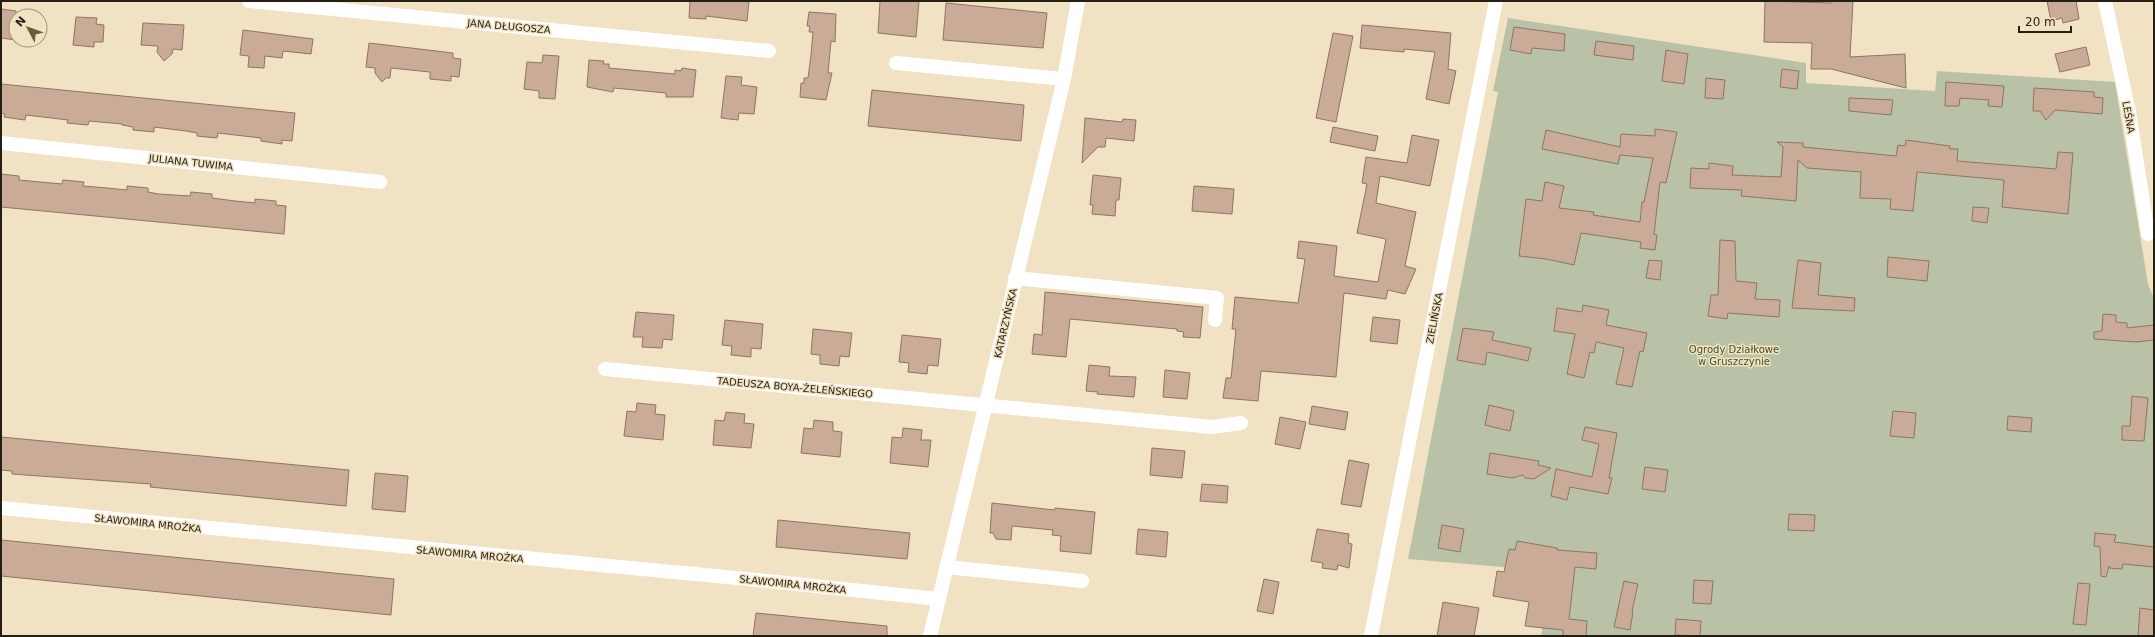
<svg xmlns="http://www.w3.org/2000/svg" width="2155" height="637" viewBox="0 0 2155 637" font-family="'DejaVu Sans',sans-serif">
  <rect width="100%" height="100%" fill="#f0e2c3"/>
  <path fill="#b9c2a7" d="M1508 18 1806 63V83L1935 91 1937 71 2115 82 2148 284 2154 299V636H1541L1551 571 1408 559 1498 92 1493 91Z"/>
  <g fill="#c9ab98" stroke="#8f7462">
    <path d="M690 1H749L747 21 706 16V19L689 18Z"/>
    <path d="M880 1H919L916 37 878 33Z"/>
    <path d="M1765 1 1832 3V1H1853L1850 57 1905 54 1906 88 1831 69H1811L1812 43 1764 42Z"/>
    <path d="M2047 1H2076L2079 19 2063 23 2062 18 2051 21Z"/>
    <path d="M946 3 1047 13 1043 48 943 40Z"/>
    <path d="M1 9 16 11V40L1 38Z"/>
    <path d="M809 12 836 14 835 42 831 41 828 73H832L826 100 800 97 801 83H804V78H808L811 55 813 32H809L810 26H807Z"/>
    <path d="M76 17 97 18 96 24 104 25 103 42H94V47L73 45Z"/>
    <path d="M143 23 184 25 182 50 173 49 172 54 164 61 157 52 158 46 141 45Z"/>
    <path d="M1362 25 1451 33 1448 69 1456 71 1449 104 1426 99 1435 52 1404 49V52L1360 48Z"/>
    <path d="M1514 27 1565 34 1564 51 1532 48 1531 54 1510 50Z"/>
    <path d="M243 30 313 39 311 54 283 51 282 58 265 56 264 68 248 67 249 56 240 55Z"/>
    <path d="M1333 33 1353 36 1336 122 1316 118Z"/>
    <path d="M1596 41 1634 46 1633 60 1594 55Z"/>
    <path d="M369 43 453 53V58L461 59 459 77 451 76V81L430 79V72L391 68 390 78H386L382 82 375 73V68L366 67Z"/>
    <path d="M2086 47 2090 65 2060 72 2055 54Z"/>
    <path d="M1666 50 1688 54 1684 84 1662 81Z"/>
    <path d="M543 55 559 56 555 99 539 98V91L524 89 527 62 542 63Z"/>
    <path d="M589 60 604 61 603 64H609V68L652 72 675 74V70L681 71 682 68 696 70 693 97H666V93L614 88 613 92 587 87Z"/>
    <path d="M1782 69 1799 71 1797 89 1780 87Z"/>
    <path d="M726 76 742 77 741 85 757 87 754 114 739 113 738 120 721 118Z"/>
    <path d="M1706 78 1725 80 1723 99 1705 98Z"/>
    <path d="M1946 82 2004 86 2002 107 1988 106 1989 100 1960 98 1959 106H1945Z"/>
    <path d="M1 84 295 113 292 141 282 140V144L261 141V138L218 133 217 138 197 136V133L186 131 154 127V132L133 130V127L122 125V124L89 121 88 125 67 123 68 120 26 115 25 120 4 117 5 114 1 113Z"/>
    <path d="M2034 88 2094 92V97L2103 98 2102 114 2055 110 2046 120 2040 111H2033Z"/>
    <path d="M872 90 1024 105 1021 141 868 126Z"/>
    <path d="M1849 98 1893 100 1891 115 1849 111Z"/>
    <path d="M1085 118 1122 122 1123 119 1136 120 1134 141 1106 138 1105 147H1098L1082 163Z"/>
    <path d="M1333 127 1378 136 1375 151 1330 142Z"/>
    <path d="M1655 129 1677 132 1666 183 1660 182 1654 234 1657 235 1655 250 1640 248 1641 242 1581 233 1574 265 1546 259 1519 256 1526 199 1542 201 1545 182 1564 186 1559 208 1594 212 1593 215 1640 222 1642 202H1644L1653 158 1620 155 1618 164 1542 149 1546 130 1620 147 1621 134 1655 136Z"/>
    <path d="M1412 135 1439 140 1430 186 1380 176 1376 203 1416 212 1405 266 1416 269 1405 294 1388 290 1386 299 1344 293 1336 377 1261 371 1258 401 1223 398 1226 378H1231L1236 329H1232L1235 297 1298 303 1305 259 1297 258 1299 241 1337 246 1334 276 1378 282 1386 239 1357 233 1367 184 1362 183 1366 157 1407 163Z"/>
    <path d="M1906 140 1950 146V149H1958L1957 161 2056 169 2058 152 2073 153 2068 214 2002 207 2004 180 1917 172 1913 211 1890 209 1891 199 1860 198 1861 172 1807 168 1798 160 1796 201 1741 196 1742 190 1690 188 1691 168 1709 169V163L1733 166 1732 175 1781 177 1783 147 1777 142 1803 143V147L1896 156 1898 145 1905 146Z"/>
    <path d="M1 174 19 176V180L62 184 63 180 84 182 83 186 107 188 127 190V186L148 188V192L158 194 190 196 191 192 212 194V198L235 201 255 203V199L276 201V205L286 206 284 234 1 207Z"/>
    <path d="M1093 175 1121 178 1119 200H1116L1115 216 1092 214 1093 205H1090Z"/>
    <path d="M1194 186 1234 189 1232 214 1192 211Z"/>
    <path d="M1973 207 1989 208 1987 223 1972 221Z"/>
    <path d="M1720 240 1735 241 1736 281 1757 283 1755 299 1780 300 1779 317 1728 313 1727 319 1708 316 1711 295H1718Z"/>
    <path d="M1888 257 1929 261 1927 281 1887 277Z"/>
    <path d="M1649 260 1662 261 1660 280 1646 278Z"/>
    <path d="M1798 260 1821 263 1818 295 1855 298 1854 311 1792 308Z"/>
    <path d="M1045 292 1203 307 1200 338 1183 337 1184 332 1177 331V329L1070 319 1066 357 1032 354 1034 334 1042 335Z"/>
    <path d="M1583 305 1609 310 1606 325 1647 333 1643 352 1640 351 1632 387 1616 384 1624 348 1596 342 1594 353 1590 352 1584 378 1567 374 1575 334 1554 331 1557 308 1582 312Z"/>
    <path d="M636 312 674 315 672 340 663 339 662 348 642 347 643 337H633Z"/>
    <path d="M2103 314 2116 315V322L2127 323V328L2154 325V340L2136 342 2094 339V332L2102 331Z"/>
    <path d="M1373 317 1400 320 1397 344 1370 341Z"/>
    <path d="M725 320 763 324 761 349 751 348V357L731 355 732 346 722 345Z"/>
    <path d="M1463 328 1494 332 1492 340 1531 348 1528 361 1487 352 1485 365 1457 360Z"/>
    <path d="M813 329 852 333 849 357 840 356 839 366 820 364V355L811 354Z"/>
    <path d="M902 335 941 339 938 366 928 365 927 374 908 372 909 363 899 362Z"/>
    <path d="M1089 365 1110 367 1109 376 1136 377 1134 397 1097 394 1098 392 1086 391Z"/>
    <path d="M1165 370 1190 373 1187 399 1163 397Z"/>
    <path d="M2132 396 2148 398 2144 441 2122 440V426H2130Z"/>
    <path d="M637 403 656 405 655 414 665 415 663 440 624 436 627 411 636 412Z"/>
    <path d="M1489 405 1514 411 1510 431 1485 425Z"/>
    <path d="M1312 406 1348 412 1345 430 1309 424Z"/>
    <path d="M1893 411 1916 413 1914 438 1890 436Z"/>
    <path d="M726 412 745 414 744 423 754 424 751 448 713 445 715 420 724 421Z"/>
    <path d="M2008 416 2032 418 2031 432 2007 430Z"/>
    <path d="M1280 417 1306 422 1300 449 1275 444Z"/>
    <path d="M814 420 833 422V431L842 432 840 457 801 453 804 428 813 429Z"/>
    <path d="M1585 427 1617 433 1609 478H1612L1608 494 1570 487 1567 500 1551 496 1556 469 1592 477 1599 444 1582 440Z"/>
    <path d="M903 428 922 430 921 440H931L928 467 890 463 892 437 902 438Z"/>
    <path d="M1 437 349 470 346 506 150 487 151 484 12 474V471L1 470Z"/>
    <path d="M1152 448 1185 451 1182 478 1150 475Z"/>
    <path d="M1490 453 1539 461 1538 465 1551 468 1534 479 1525 478 1523 475 1512 478 1487 474Z"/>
    <path d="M1349 460 1369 464 1361 507 1341 504Z"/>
    <path d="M1645 467 1668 470 1665 492 1642 489Z"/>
    <path d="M375 473 408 476 405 512 372 509Z"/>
    <path d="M1202 484 1228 486 1227 503 1200 501Z"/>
    <path d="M992 503 1054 510 1055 508 1095 512 1091 554 1060 551 1061 536 1052 535 1053 530 1012 526 1011 540 996 539 993 533H990Z"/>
    <path d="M1789 514 1815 515 1814 531 1788 530Z"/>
    <path d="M778 520 910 533 907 559 776 547Z"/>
    <path d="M1442 525 1464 529 1460 552 1438 548Z"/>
    <path d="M1138 529 1168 532 1166 557 1136 554Z"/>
    <path d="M1317 529 1349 534 1348 543 1352 544 1349 568 1338 565 1337 570 1322 568 1323 563 1311 561Z"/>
    <path d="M2095 533 2116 535 2114 542 2154 547V567L2123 564 2122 569 2109 568V566L2106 577 2101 576 2100 547 2094 546Z"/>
    <path d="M1 540 394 579 391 615 1 576Z"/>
    <path d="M1517 541 1557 548V550L1597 553 1596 569 1575 567 1569 619 1587 621 1586 636H1563V630L1525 626 1529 602 1493 596 1497 571 1504 572 1509 549 1515 550Z"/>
    <path d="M1264 579 1279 582 1273 614 1257 611Z"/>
    <path d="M1694 580 1713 581 1711 604 1693 603Z"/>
    <path d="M1624 581 1638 584 1632 611 1633 612 1630 630 1614 627Z"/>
    <path d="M2078 583 2090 584 2086 625 2073 624Z"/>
    <path d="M1443 602 1479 608 1474 636H1437Z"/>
    <path d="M2140 608 2154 610V636H2138Z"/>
    <path d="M756 613 887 626V636H753Z"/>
    <path d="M1676 619 1701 621 1700 636 1675 635Z"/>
  </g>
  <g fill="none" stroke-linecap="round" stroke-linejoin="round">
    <g stroke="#fff" stroke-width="14">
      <path d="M249 1 769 51"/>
      <path d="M2105 1 2129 112 2148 234"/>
      <path d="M896 63 1064 79"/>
      <path d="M1 143 380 182"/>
      <path d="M1015 278 1217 298 1215 320"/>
      <path d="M605 369 1212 427 1241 423"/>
      <path d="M1 508 758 580 939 599"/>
      <path d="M947 567 1082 581"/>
      <path d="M930 636 1064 79 1078 1"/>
      <path d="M1371 636 1496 1"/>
    </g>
  </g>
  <g text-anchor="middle" stroke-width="3" stroke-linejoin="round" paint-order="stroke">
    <g font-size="10" fill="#241f13" stroke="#f0e2c3">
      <text transform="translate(509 26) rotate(5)" y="4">JANA DŁUGOSZA</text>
      <text transform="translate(2129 117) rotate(80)" y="4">LEŚNA</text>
      <text transform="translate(191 162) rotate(6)" y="4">JULIANA TUWIMA</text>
      <text transform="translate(1434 318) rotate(-79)" y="4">ZIELIŃSKA</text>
      <text transform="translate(1005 323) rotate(-77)" y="4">KATARZYŃSKA</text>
      <text transform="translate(795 387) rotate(5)" y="4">TADEUSZA BOYA-ŻELEŃSKIEGO</text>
      <text transform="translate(148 523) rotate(6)" y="4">SŁAWOMIRA MROŻKA</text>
      <text transform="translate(470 554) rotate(5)" y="4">SŁAWOMIRA MROŻKA</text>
      <text transform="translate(793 584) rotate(6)" y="4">SŁAWOMIRA MROŻKA</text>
    </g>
    <g font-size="10" fill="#435020" stroke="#f0e2c3">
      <text x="1734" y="353">Ogrody Działkowe<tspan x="1734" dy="12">w Gruszczynie</tspan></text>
    </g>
  </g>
  <rect width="2155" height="637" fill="none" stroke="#241f13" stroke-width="4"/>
  <g transform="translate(28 28) rotate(311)"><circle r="19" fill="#f0e2c3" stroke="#9e947d"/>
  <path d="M0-3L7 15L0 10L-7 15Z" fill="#5f6230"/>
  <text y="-6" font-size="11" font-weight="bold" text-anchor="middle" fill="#241f13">N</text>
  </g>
  <path d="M2019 26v6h52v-6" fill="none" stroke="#241f13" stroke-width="2"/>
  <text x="2025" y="26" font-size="12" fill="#241f13" stroke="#f0e2c3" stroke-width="3" paint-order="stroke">20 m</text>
</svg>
